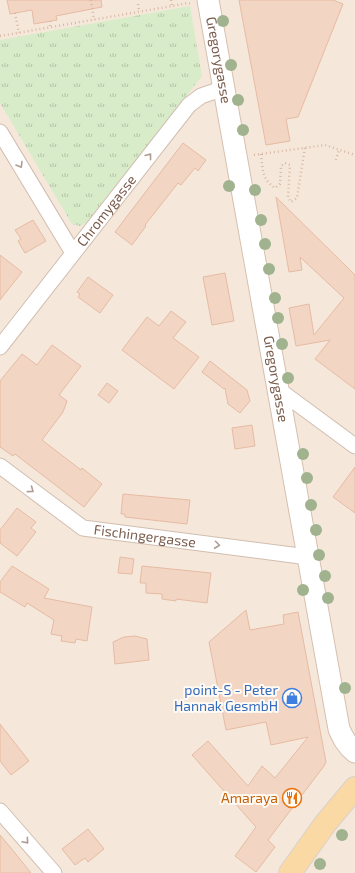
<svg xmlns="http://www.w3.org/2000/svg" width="355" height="873" viewBox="0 0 355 873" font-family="'Exo 2',sans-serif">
  <defs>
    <pattern id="grass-tufts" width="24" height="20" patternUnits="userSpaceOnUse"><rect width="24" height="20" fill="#d8ecc9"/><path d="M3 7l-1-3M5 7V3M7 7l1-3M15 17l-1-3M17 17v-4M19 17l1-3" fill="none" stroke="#b4c2a5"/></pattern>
  </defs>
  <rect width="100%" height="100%" fill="#fdf6ec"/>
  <rect fill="#f5e8da" x="0" y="0" width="355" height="873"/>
  <path fill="url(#grass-tufts)" d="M190 6 202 76 86 223 80 226 72 224 0 103V40Z"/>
  <g fill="#f3d5c3" stroke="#e6bba3">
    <path d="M7 0H101L102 7 56 16 57 20 34 24 32 10 10 14Z"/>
    <path d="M239 0H333L343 4 298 117 286 119 290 141 266 145Z"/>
    <path d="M183 143 206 160 198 171 195 168 181 185 178 183 145 225 146 226 132 245 115 232Z"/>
    <path d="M276 197 355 275V389L315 359 330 340 296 346 289 308 309 304 314 335 344 298 300 257 302 270 289 272Z"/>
    <path d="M33 220 46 241 25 253 18 241 21 239 15 230Z"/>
    <path d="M0 255 22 272 0 300Z"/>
    <path d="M225 273 234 321 212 325 203 277Z"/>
    <path d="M88 277 113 295 100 313 78 297 80 294 77 292Z"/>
    <path d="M171 311 186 322 173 338 199 357 174 389 122 350 147 317 159 326Z"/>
    <path d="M52 345 81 366 59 395 67 401 63 412 42 440 81 470 82 468 102 484 84 507 15 454 13 456 0 447V381L22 354 37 365Z"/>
    <path d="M210 361 247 390 250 401 240 413 228 404 225 388 224 389 202 372Z"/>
    <path d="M107 383 118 391 109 403 98 395Z"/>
    <path d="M252 425 255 446 235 449 232 428Z"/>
    <path d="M355 467V513L333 497Z"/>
    <path d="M123 494 190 500 187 524 125 517V514H121Z"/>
    <path d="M17 508 36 522 31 528 36 532 17 556 0 543V530Z"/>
    <path d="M120 557 134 559 132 574 118 573Z"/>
    <path d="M12 566 49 589 44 598 92 607 87 641 76 639 75 643 61 641 62 636 51 634 54 620 27 603 25 607 0 592V582Z"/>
    <path d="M142 566 211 573 207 603 176 599V601L162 599V594L146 593V583H140Z"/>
    <path d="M246 610 250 630 284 624 283 615 298 612 326 762 324 766 268 840 275 847 256 872 235 856 256 827 192 755 208 741 248 786 262 766 275 778 308 737 271 745 266 722 226 730 209 642Z"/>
    <path d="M135 636 147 639 149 660 115 664 113 642 124 637Z"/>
    <path d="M0 724 29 761 11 775 0 761Z"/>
    <path d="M88 829 104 849 88 862 85 858 75 865 62 849Z"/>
    <path d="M0 835 15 853 31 873H0Z"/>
  </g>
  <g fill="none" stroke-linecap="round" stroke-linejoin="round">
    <g stroke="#d1beb0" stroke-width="17">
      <g id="street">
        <path d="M0 132 73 253"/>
        <path id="s1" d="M0 347 189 105 201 96 224 88"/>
        <path d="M279 390 355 446"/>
        <path id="s2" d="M0 466 83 528 308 557"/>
        <path d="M0 811 54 873"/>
      </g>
    </g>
    <g stroke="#d6c0b0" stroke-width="23">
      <g id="secondary">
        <path id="s3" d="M208 0 339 729C343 738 347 746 355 752"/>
      </g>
    </g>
    <g stroke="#dad1cd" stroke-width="24">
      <path id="primary" d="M290 873 325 824 355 788"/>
    </g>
    <g stroke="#d9b8a5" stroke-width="2.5" stroke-dasharray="1 3" stroke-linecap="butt">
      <path d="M91 0 94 20"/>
      <path d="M171 0 172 6"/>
      <path d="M138 4 139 11"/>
      <path d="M15 13 19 33"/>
      <path d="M50 21V27"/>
      <path d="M0 36 172 6 188 3 191 4"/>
      <path d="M261 154C263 169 261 178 275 188L280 184 281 166 285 163 290 165 288 197 291 202 297 198 305 147"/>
      <path d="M254 155 325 145 355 155"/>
      <path d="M336 160 339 150"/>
    </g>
    <use href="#street" stroke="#fff" stroke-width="15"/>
    <use href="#secondary" stroke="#fff" stroke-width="21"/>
    <use href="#primary" stroke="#fbd9a5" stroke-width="22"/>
  </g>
  <g fill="#a0b28e">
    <circle cx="223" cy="21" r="6"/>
    <circle cx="231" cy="65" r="6"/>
    <circle cx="238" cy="100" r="6"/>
    <circle cx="243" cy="130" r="6"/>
    <circle cx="229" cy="186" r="6"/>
    <circle cx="255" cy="190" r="6"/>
    <circle cx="261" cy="220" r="6"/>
    <circle cx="265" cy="244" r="6"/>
    <circle cx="269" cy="269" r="6"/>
    <circle cx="275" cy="298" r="6"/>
    <circle cx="278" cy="318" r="6"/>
    <circle cx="282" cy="344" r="6"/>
    <circle cx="288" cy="378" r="6"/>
    <circle cx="303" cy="454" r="6"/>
    <circle cx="307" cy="478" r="6"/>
    <circle cx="311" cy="505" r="6"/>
    <circle cx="316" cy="530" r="6"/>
    <circle cx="319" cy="555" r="6"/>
    <circle cx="325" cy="576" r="6"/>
    <circle cx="303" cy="590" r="6"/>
    <circle cx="328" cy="598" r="6"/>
    <circle cx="345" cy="688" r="6"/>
    <circle cx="342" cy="835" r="6"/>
    <circle cx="320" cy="864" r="6"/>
  </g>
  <defs><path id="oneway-chevron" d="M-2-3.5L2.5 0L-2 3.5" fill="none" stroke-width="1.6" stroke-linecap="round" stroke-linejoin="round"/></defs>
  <g stroke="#af9d94">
    <use href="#oneway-chevron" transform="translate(149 156) rotate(-52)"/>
    <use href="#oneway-chevron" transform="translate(20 165) rotate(59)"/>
    <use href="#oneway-chevron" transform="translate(31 490) rotate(37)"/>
    <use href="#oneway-chevron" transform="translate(217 545) rotate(7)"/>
    <use href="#oneway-chevron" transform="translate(26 841) rotate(49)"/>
  </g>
  <defs>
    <g id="shop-ring" transform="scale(1)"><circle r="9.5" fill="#fffaf3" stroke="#3f7fe0" stroke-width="1.5"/><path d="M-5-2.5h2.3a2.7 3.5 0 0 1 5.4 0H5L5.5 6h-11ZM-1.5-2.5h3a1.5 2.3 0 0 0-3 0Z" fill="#3f7fe0"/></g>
    <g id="restaurant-ring" transform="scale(1)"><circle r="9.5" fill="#fffaf3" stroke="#e8710a" stroke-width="1.5"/><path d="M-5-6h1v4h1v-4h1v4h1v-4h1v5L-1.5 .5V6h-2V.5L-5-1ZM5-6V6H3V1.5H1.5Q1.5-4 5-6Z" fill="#e8710a"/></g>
  </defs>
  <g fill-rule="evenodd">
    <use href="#shop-ring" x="292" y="698"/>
    <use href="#restaurant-ring" x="292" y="798"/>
  </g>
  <g text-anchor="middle" stroke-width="4" stroke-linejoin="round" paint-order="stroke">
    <g font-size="14" fill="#7a5c4d" stroke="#fffaf3">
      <text dy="5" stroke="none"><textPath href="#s3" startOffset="61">Gregorygasse</textPath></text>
      <text dy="5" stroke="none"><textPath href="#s1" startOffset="173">Chromygasse</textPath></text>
      <text dy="5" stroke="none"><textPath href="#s3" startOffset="385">Gregorygasse</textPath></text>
      <text dy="5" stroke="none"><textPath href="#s2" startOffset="166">Fischingergasse</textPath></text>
    </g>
    <g font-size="14" fill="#366cbe" stroke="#fffaf3" text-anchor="end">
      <text x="278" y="695">point-S - Peter<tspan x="278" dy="16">Hannak GesmbH</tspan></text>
    </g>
    <g font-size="14" fill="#c56008" stroke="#fffaf3" text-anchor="end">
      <text x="278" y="803">Amaraya</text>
    </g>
  </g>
</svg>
